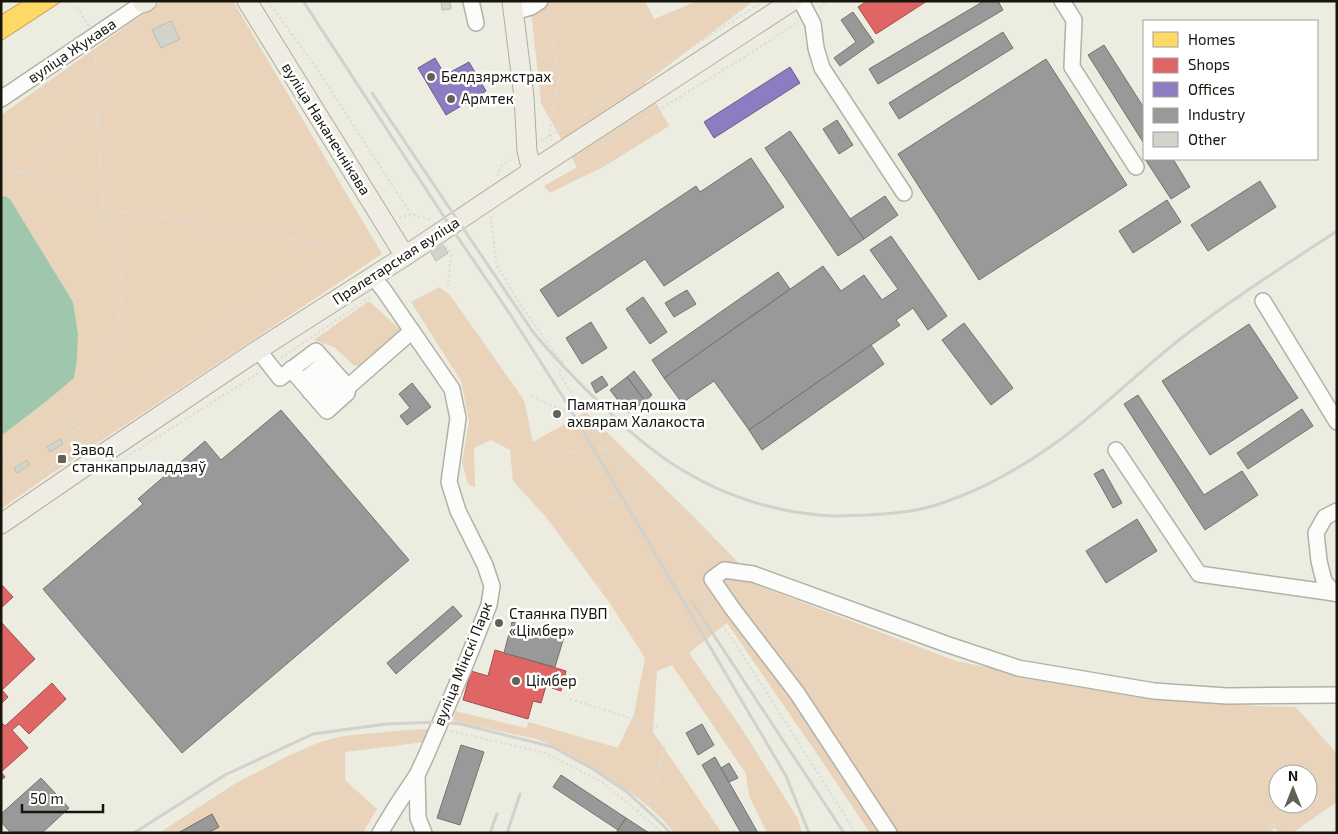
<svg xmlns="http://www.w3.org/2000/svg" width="1338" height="834" viewBox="0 0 1338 834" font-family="'Exo 2',sans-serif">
  <rect width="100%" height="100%" fill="#ecede0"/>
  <g fill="#e9d4bb" fill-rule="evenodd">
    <path d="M162 1H233L382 254 48 476 1 509V436L48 400 77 360 78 334 73 302 10 199 5 196 1 197V115Z"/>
    <path d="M530 1H645L654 19 697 1H748L751 3 645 83 669 126 605 166 550 193 544 186 577 167 541 103Z"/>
    <path d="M439 287 450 295 524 400 533 442 586 412 694 517 762 587 956 661 1112 692 1257 706 1296 707 1337 754V802L1292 833H1279L1275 828 1268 833H870L817 754 727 623 689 653 742 729 798 819 802 833H767L749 796 746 774 672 665 657 671 653 732 722 833H674C659 813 639 798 618 784 592 767 566 750 536 739L453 721 455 711 526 728 529 722 618 748 634 714 645 658 609 602 546 517 513 481 510 450 491 440 474 448 475 487 468 484 462 463 469 421 461 381 411 302ZM1278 774H1308V804H1278Z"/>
    <path d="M369 301 405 334 362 367 353 365 334 347 314 340Z"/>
    <path d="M431 729 425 742 345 752V780L377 809 363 833H159L236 783 288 756 320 742 343 736 406 730Z"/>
  </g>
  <path fill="#9fc7ab" d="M5 196 10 199 73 302 78 334 77 360 74 378 48 400 1 436V197Z"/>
  <path fill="#ffd966" stroke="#b99e4b" d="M23 1H62L1 41V15Z"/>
  <g fill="#e06666" stroke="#a34e4b">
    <path d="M867 1H927L876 34 858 7Z"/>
    <path d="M1 584 13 597 1 608Z"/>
    <path d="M1 622 35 659 2 690 8 697 1 704Z"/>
    <path d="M495 650 566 671 561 691 546 686 541 703 533 701 528 719 463 700 471 671 488 676Z"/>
    <path d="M52 683 66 699 29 734 19 724 12 730 28 748 1 772 5 777 1 780V722L5 726Z"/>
  </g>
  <g fill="#8e7cc3" stroke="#6a5d8c">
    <path d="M435 58 445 75 469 62 486 91 446 115 418 68Z"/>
    <path d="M790 67 800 83 714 138 704 122Z"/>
  </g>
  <g fill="#999" stroke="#72726f">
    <path d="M984 1H998L1003 10 878 84 869 69Z"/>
    <path d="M853 12 874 42 840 66 834 58 856 42 841 20Z"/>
    <path d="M1003 32 1013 48 899 119 889 103Z"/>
    <path d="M1104 45 1144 108V141L1143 142 1088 55Z"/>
    <path d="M1046 59 1127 185 979 280 898 154Z"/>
    <path d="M837 120 853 145 839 154 823 129Z"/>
    <path d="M790 131 864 239 838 256 765 148Z"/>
    <path d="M751 158 784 207 664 286 645 259 558 317 540 290 696 186 700 192Z"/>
    <path d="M1145 159H1173L1190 187 1171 199Z"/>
    <path d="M1260 181 1276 207 1208 251 1191 225Z"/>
    <path d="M885 196 898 215 864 239 850 219Z"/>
    <path d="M1167 200 1181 222 1133 253 1119 231Z"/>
    <path d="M891 236 947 316 928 330 913 308 896 320 900 325 749 430 714 381 682 403 664 378 823 266 841 291 864 275 882 300 898 289 870 250Z"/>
    <path d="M778 272 790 289 664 378 652 360Z"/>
    <path d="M687 290 696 304 674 317 665 303Z"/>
    <path d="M643 297 667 332 650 344 626 309Z"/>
    <path d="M591 322 607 348 582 364 566 338Z"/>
    <path d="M964 323 1013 388 991 405 942 340Z"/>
    <path d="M1249 324 1298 398 1210 455 1162 381Z"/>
    <path d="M871 345 884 364 762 450 749 430Z"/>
    <path d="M634 371 652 395 645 401 627 377Z"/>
    <path d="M602 376 608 385 596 393 591 383Z"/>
    <path d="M627 377 645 401 628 413 610 390Z"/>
    <path d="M412 383 431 407 407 425 400 416 410 408 399 394Z"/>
    <path d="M1138 395 1204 495 1242 471 1258 495 1205 530 1124 404Z"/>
    <path d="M1302 409 1313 426 1248 469 1237 453Z"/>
    <path d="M281 410 409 560 182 753 43 589 143 504 138 499 205 441 221 460Z"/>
    <path d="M1103 469 1122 503 1113 508 1094 474Z"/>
    <path d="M1137 519 1157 551 1106 583 1086 551Z"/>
    <path d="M453 606 462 616 396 674 387 663Z"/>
    <path d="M512 622 564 637 555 667 504 653Z"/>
    <path d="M702 724 714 745 698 755 686 733Z"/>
    <path d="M461 745 484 752 460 825 437 818Z"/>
    <path d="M715 757 721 768 758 833H741L702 765Z"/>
    <path d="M729 763 738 778 729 782 721 768Z"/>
    <path d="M561 775 626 818 618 830 553 787Z"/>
    <path d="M41 778 69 808 42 833H11L1 822V814Z"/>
    <path d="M212 814 219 827 208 833H178Z"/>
    <path d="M626 818 649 833H616Z"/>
  </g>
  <g fill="#d2d4cb" stroke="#bcbeb5">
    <path d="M441 1H450L451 9 442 10Z"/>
    <path d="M171 21 180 39 161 48 152 30Z"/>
    <path d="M443 245 448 253 436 261 431 253Z"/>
    <path d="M60 439 63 444 50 452 47 447Z"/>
    <path d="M27 460 30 465 17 473 14 468Z"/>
  </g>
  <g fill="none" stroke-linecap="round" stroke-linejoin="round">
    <g stroke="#b1b1a7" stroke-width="18">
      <g id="minor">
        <path d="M471 1 476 23"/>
        <path d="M801 1 813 24 816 48 822 68 904 193"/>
        <path d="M1062 1 1074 20 1072 67 1136 167"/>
        <path d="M514 12 531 7 540 1"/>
        <path d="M1 99 143 3"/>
        <path d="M373 277 383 289 452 389 458 418 449 482 458 511 485 565 492 586 489 605 466 663 425 758 417 775 397 805 380 833"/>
        <path d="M1263 301 1337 422"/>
        <path d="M258 350 280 378 316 351 348 387 412 331"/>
        <path d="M291 369 327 411 347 393 348 387"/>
        <path d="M302 382 326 362"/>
        <path d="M310 392 334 372"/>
        <path d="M319 402 343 382"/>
        <path d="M1116 450 1199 574 1334 593"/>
        <path d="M1337 511 1325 517 1316 533 1319 561 1324 581 1334 593 1337 594"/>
        <path d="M417 775 418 818 424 833"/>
        <path d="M889 833 797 693 732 608 712 579 724 570 753 574 946 644 1018 668 1154 691 1227 696 1337 695"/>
      </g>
    </g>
    <g stroke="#b1ad9b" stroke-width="21">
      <g id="major">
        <path d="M142 1 143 3 147 1"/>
        <path d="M247 1 405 256"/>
        <path d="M512 1 524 97 527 151 532 171"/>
        <path d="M1 524 109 450 258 350 405 256 532 171 792 1"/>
      </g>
    </g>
    <g stroke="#dcdcd8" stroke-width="2" stroke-dasharray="2.5 2.5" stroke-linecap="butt">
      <path d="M268 1 317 69 411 214"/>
      <path d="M77 7 89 26"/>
      <path d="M819 8 829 1"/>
      <path d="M548 11 559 78 549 135 552 140"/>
      <path d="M95 51 96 101 104 214 123 211 344 248"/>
      <path d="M541 141 589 113 759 4"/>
      <path d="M586 155 757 49 798 22"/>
      <path d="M28 172 97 110"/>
      <path d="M1 173 28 172 81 198 104 214 118 250 123 286 117 325 104 364 70 419 73 432 82 446 98 436 100 437"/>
      <path d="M497 176 501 166 513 158"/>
      <path d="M491 216 496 264 518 301 553 351 563 362 559 374 589 420"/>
      <path d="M399 218 411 214 432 220"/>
      <path d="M446 246 451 254 448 286"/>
      <path d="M281 358 372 296"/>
      <path d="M531 396 590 422 606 448 628 464 711 546 727 556"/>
      <path d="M73 432 344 248 372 231"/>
      <path d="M548 455 606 448 749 665 856 833"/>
      <path d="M1 462 70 419"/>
      <path d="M117 463 260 372"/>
      <path d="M6 496 82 446"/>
      <path d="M579 506 621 495 635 494"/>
      <path d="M570 699 658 727"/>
      <path d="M451 731 545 753 601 781 663 833"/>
      <path d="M637 811 648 802 657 780 665 743"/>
      <path d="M131 833 144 826"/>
      <path d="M1261 833 1337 788"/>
    </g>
    <use href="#minor" stroke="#fcfcfa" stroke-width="15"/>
    <use href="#major" stroke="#efece3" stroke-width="19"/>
    <g stroke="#d1d1cd" stroke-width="3">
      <path d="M303 1 450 226 508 311 563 397 786 776 809 833"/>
      <path d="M372 93 533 332C556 360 582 386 609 412 632 434 656 455 684 471 728 498 782 514 834 516 845 516 857 515 868 515 887 514 906 513 925 508 954 501 991 484 1017 468 1077 434 1125 383 1179 340 1229 301 1284 266 1337 231"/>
      <path d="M692 602 844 833"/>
      <path d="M134 833 225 775 313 734 386 724 440 722 461 724 553 747 593 769 627 792 663 825 670 833"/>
      <path d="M490 833 497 814"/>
      <path d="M507 833 520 794"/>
    </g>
  </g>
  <g fill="#616157" stroke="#fff" stroke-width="2">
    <circle cx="431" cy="77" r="5"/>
    <circle cx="451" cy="99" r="5"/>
    <circle cx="557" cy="414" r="5"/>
    <rect x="57" y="454" width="10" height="10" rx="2.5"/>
    <circle cx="499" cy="623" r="5"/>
    <circle cx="516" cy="681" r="5"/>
  </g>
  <g text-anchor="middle" stroke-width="5" stroke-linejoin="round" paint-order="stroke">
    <g font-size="15" fill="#16160d" stroke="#fff">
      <text transform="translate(72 51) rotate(-34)" y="5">вуліца Жукава</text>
      <text transform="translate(326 129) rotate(58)" y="5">вуліца Наканечнікава</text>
      <text transform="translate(396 261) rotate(-33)" y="5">Пралетарская вуліца</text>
      <text transform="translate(463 664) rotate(-68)" y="5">вуліца Мінскі Парк</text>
    </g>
    <g font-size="15" fill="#16160d" stroke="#fff" text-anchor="start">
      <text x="441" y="82">Белдзяржстрах</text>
      <text x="461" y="104">Армтек</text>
      <text x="567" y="410">Памятная дошка<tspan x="567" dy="17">ахвярам Халакоста</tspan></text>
      <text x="72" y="455">Завод<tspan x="72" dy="17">станкапрыладдзяў</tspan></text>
      <text x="509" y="619">Стаянка ПУВП<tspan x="509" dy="17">«Цімбер»</tspan></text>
      <text x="526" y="686">Цімбер</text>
    </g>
  </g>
  <rect width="1338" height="834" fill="none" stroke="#16160d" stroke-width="5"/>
  <rect x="1143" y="20" width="175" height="140" fill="#ffffff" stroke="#a2a29e"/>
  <rect x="1153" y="32" width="25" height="15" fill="#ffd966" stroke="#a2a29e"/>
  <text x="1188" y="45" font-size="15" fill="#16160d">Homes</text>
  <rect x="1153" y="58" width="25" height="15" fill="#e06666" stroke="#a2a29e"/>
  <text x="1188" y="70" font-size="15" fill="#16160d">Shops</text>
  <rect x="1153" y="82" width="25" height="15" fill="#8e7cc3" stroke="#a2a29e"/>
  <text x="1188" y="95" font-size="15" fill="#16160d">Offices</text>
  <rect x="1153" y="108" width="25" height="15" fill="#999999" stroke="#a2a29e"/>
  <text x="1188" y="120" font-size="15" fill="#16160d">Industry</text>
  <rect x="1153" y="132" width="25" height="15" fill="#d2d4cb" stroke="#a2a29e"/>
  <text x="1188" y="145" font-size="15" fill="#16160d">Other</text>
  <g transform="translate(1293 789)"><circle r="24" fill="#ffffff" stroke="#a2a29e"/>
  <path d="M0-4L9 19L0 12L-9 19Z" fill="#616157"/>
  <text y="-8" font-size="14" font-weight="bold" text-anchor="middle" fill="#16160d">N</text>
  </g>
  <path d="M22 804v8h81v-8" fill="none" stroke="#16160d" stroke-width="2.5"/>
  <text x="30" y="804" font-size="15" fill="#16160d" stroke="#ffffff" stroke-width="4" paint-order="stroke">50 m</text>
</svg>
